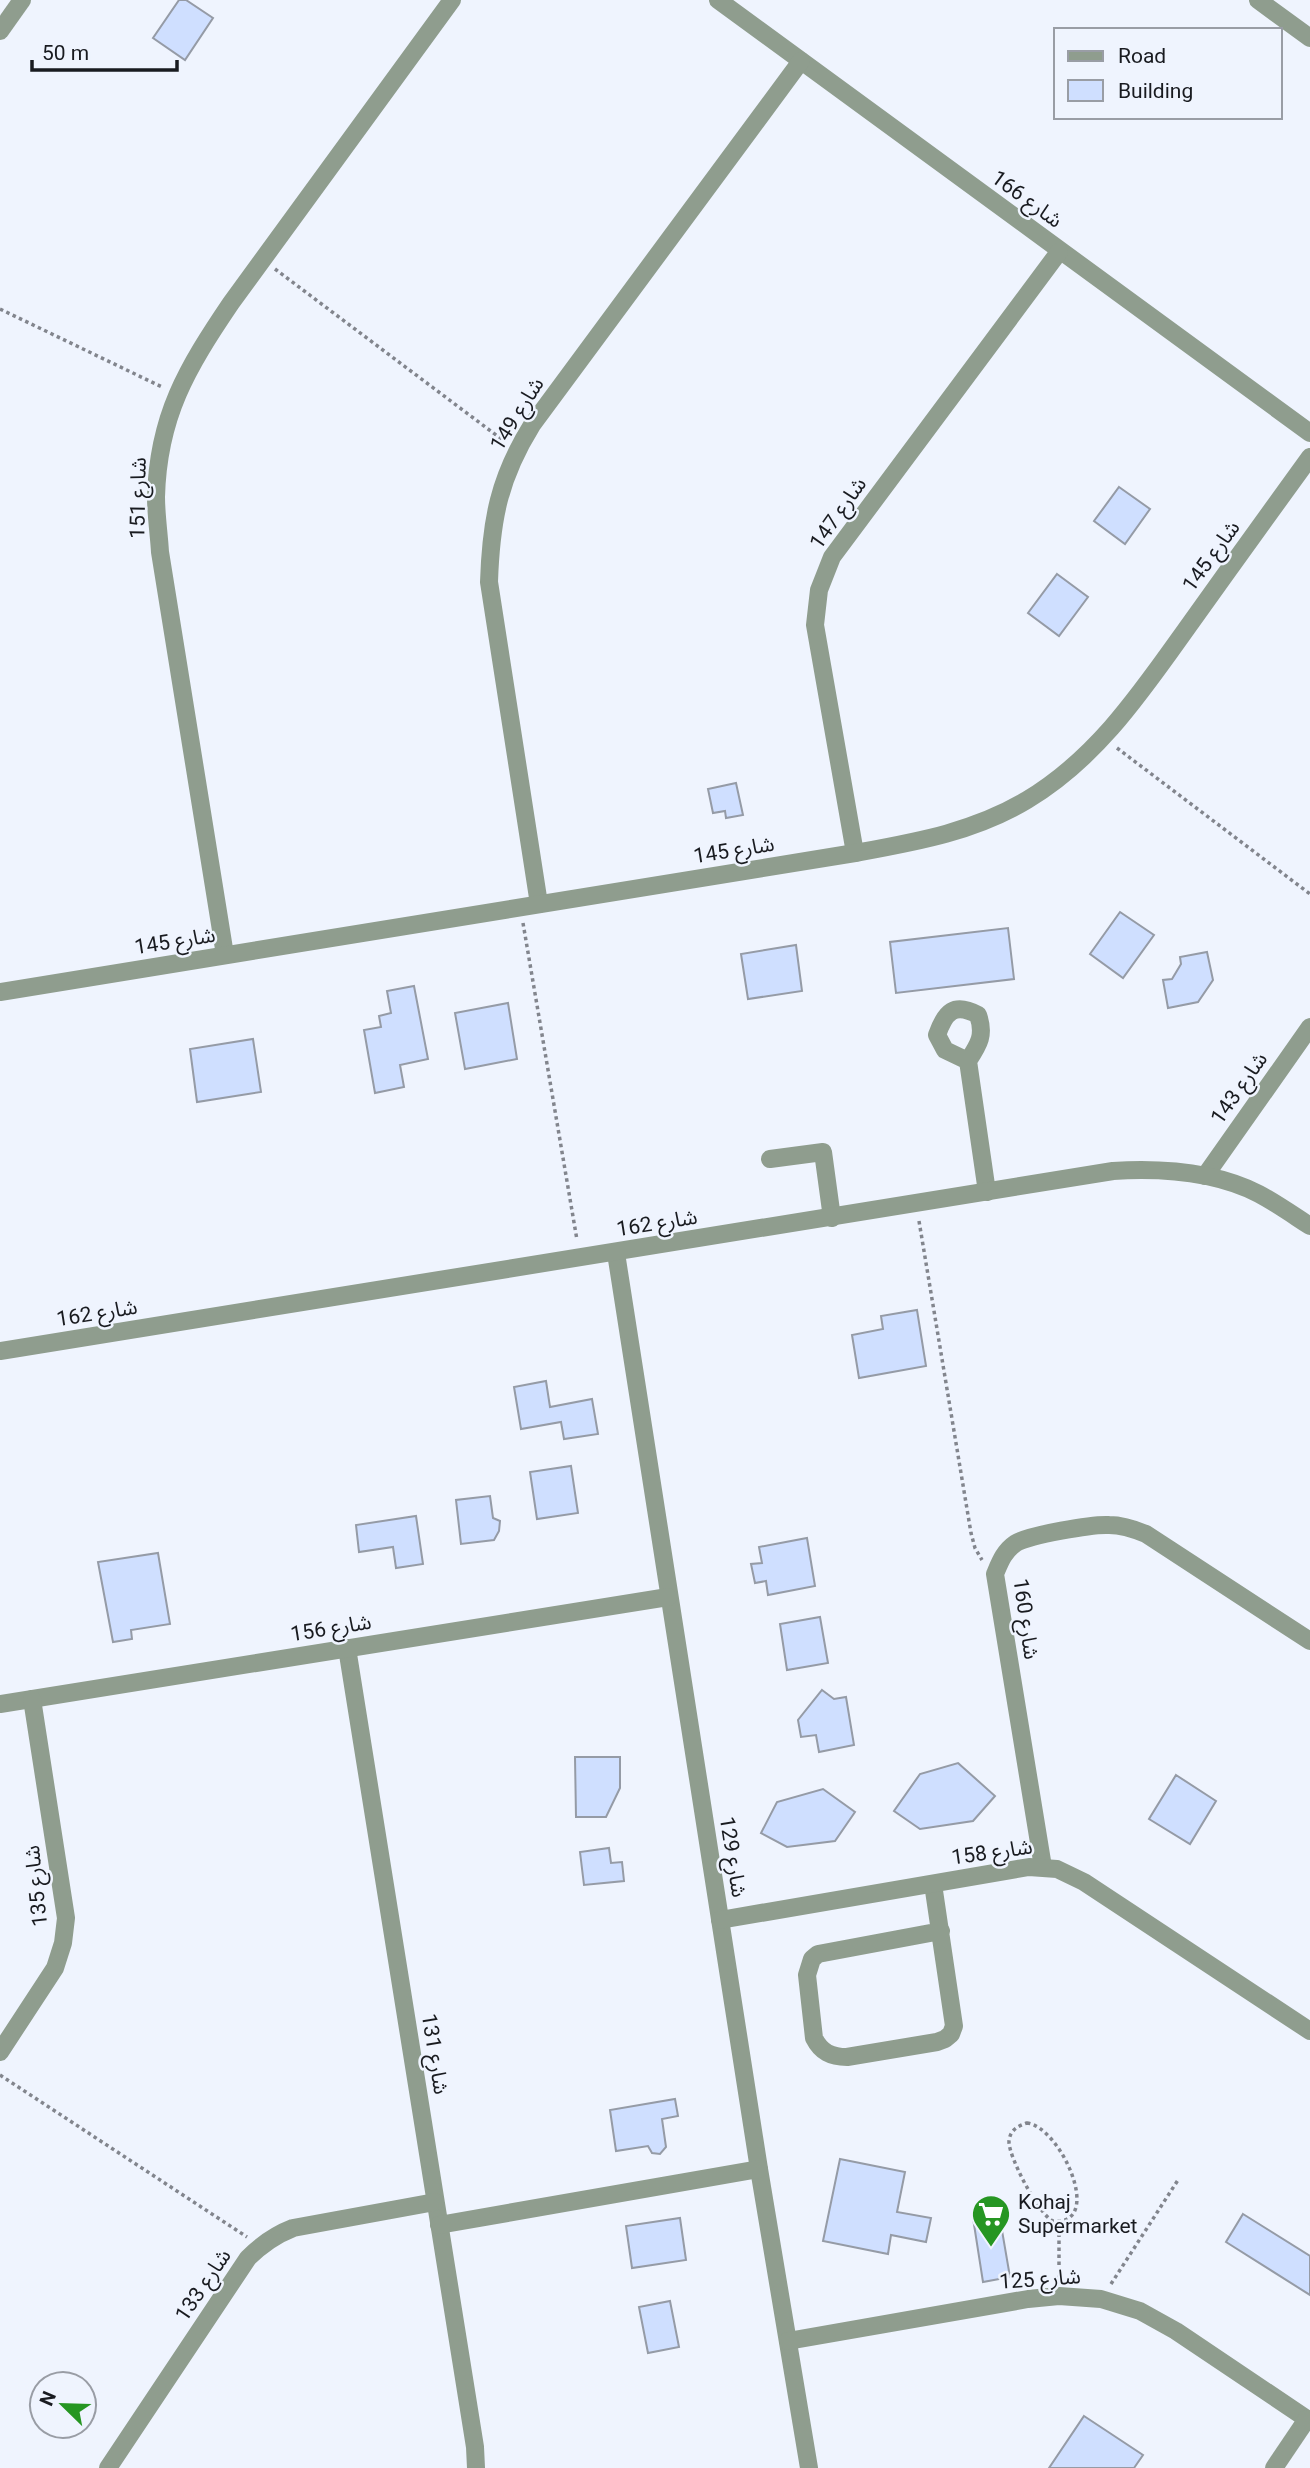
<svg xmlns="http://www.w3.org/2000/svg" width="1310" height="2468" viewBox="0 0 1310 2468" font-family="Roboto,'Noto Sans Arabic',sans-serif">
  <rect width="100%" height="100%" fill="#eff4fe"/>
  <g fill="#cfdfff" stroke="#959ba6" stroke-width="2">
    <path d="M179 0H186L213 18 185 60 153 38Z"/>
    <path d="M1119 487 1150 509 1125 544 1094 521Z"/>
    <path d="M1057 574 1088 597 1059 636 1028 613Z"/>
    <path d="M736 783 743 815 726 818 725 811 713 813 708 789Z"/>
    <path d="M1120 912 1154 935 1123 978 1090 954Z"/>
    <path d="M1008 928 1014 979 896 993 890 942Z"/>
    <path d="M796 945 802 991 748 999 741 954Z"/>
    <path d="M1207 952 1213 980 1198 1002 1168 1008 1163 980 1172 979 1181 964 1180 957Z"/>
    <path d="M414 986 428 1059 400 1065 404 1087 375 1093 364 1030 381 1027 379 1016 391 1013 387 991Z"/>
    <path d="M508 1003 517 1059 465 1069 455 1013Z"/>
    <path d="M253 1039 261 1092 197 1102 190 1049Z"/>
    <path d="M917 1310 926 1366 859 1378 852 1335 883 1329 881 1316Z"/>
    <path d="M546 1381 550 1407 592 1399 598 1434 564 1439 561 1422 521 1429 514 1387Z"/>
    <path d="M571 1466 578 1513 537 1519 530 1472Z"/>
    <path d="M490 1496 493 1518 500 1521 499 1531 494 1540 461 1544 456 1500Z"/>
    <path d="M416 1516 423 1564 396 1568 393 1547 359 1552 356 1525Z"/>
    <path d="M807 1538 815 1586 768 1595 766 1581 755 1583 751 1564 762 1563 759 1547Z"/>
    <path d="M158 1553 170 1624 131 1630 132 1639 113 1642 98 1562Z"/>
    <path d="M820 1617 828 1663 787 1670 780 1624Z"/>
    <path d="M822 1690 834 1699 846 1697 854 1745 819 1752 816 1735 801 1737 798 1720Z"/>
    <path d="M575 1757H620V1788L606 1817H576Z"/>
    <path d="M958 1763 995 1796 973 1821 920 1829 894 1811 920 1774Z"/>
    <path d="M1176 1775 1216 1801 1190 1844 1149 1819Z"/>
    <path d="M823 1789 855 1812 835 1841 787 1847 761 1833 777 1802Z"/>
    <path d="M609 1848 611 1863 622 1862 624 1881 584 1885 580 1852Z"/>
    <path d="M675 2099 678 2116 662 2119 666 2147 660 2154 652 2153 648 2146 616 2151 610 2110Z"/>
    <path d="M840 2159 905 2172 897 2212 931 2218 926 2242 891 2235 888 2254 823 2241Z"/>
    <path d="M999 2213 1010 2277 983 2282 973 2218Z"/>
    <path d="M1243 2214 1310 2256V2295L1226 2242Z"/>
    <path d="M680 2218 686 2260 632 2268 626 2226Z"/>
    <path d="M670 2301 679 2347 648 2353 639 2307Z"/>
    <path d="M1084 2416 1143 2455 1134 2468H1049Z"/>
  </g>
  <g fill="none" stroke-linecap="round" stroke-linejoin="round">
    <g stroke="#82858d" stroke-width="3.5" stroke-dasharray="3.5 3.5" stroke-linecap="butt">
      <path d="M275 269 504 441"/>
      <path d="M0 309 162 387"/>
      <path d="M1117 748 1310 894"/>
      <path d="M523 923 577 1240"/>
      <path d="M919 1221 971 1533 975 1548 982 1560"/>
      <path d="M0 2075 247 2237"/>
      <path d="M1027 2123C1061 2127 1105 2226 1053 2221 1039 2215 1008 2156 1009 2141 1010 2130 1018 2126 1027 2123Z"/>
      <path d="M1059 2279V2221"/>
      <path d="M1111 2284 1178 2180"/>
    </g>
    <g stroke="#8f9d8e" stroke-width="18">
      <path d="M718 0 1310 433"/>
      <path d="M1258 0 1310 38"/>
      <path d="M0 31 22 0"/>
      <path d="M855 853 815 625 819 590 832 557 1059 252"/>
      <path d="M539 904 489 582C491 520 499 478 532 425L801 61"/>
      <path d="M225 955 160 552C159 534 156 515 156 497 158 416 187 368 231 303L452 0"/>
      <path d="M0 992 855 853C915 842 974 832 1027 800 1099 757 1144 688 1192 621 1231 566 1271 511 1310 457"/>
      <path d="M968 1061C979 1044 985 1035 978 1015 954 1002 945 1012 937 1035L945 1050 968 1061 987 1192"/>
      <path d="M770 1159 823 1152 832 1218"/>
      <path d="M1205 1176 1310 1027"/>
      <path d="M616 1253 759 2169 809 2468"/>
      <path d="M0 1351 1113 1171C1162 1168 1214 1171 1259 1194 1276 1203 1293 1215 1310 1226"/>
      <path d="M347 1648 475 2447 476 2468"/>
      <path d="M0 1704 668 1597"/>
      <path d="M1043 1867 995 1574C1000 1562 1004 1551 1016 1543 1030 1535 1092 1524 1109 1525 1122 1525 1134 1529 1146 1534L1310 1641"/>
      <path d="M933 1884 954 2026 951 2034 945 2039 937 2042 847 2057C831 2057 821 2052 814 2038L807 1975 812 1959 818 1954 941 1931"/>
      <path d="M720 1920 1029 1867 1057 1869 1084 1882 1310 2031"/>
      <path d="M0 2052 55 1968 63 1943 66 1918 32 1699"/>
      <path d="M439 2225 759 2169"/>
      <path d="M788 2341 1028 2299 1059 2296 1101 2299 1140 2311 1176 2331 1310 2421"/>
      <path d="M108 2468 248 2258C262 2244 275 2235 293 2228L435 2202"/>
      <path d="M1274 2468 1307 2419"/>
    </g>
  </g>
  <defs>
    <g id="supermarket-pin" transform="scale(2.0125)"><path d="M0 17L-7.5 6A9.5 9.5 0 1 1 7.5 6Z" fill="#269622" stroke="#eff4fe"/><path d="M-6-5.5h2.5l.6 2H6L4.5 2H-2.5L-4.4-4H-6ZM-1.5 3.2a1.3 1.3 0 1 0 .1 0ZM3 3.2a1.3 1.3 0 1 0 .1 0Z" fill="#fff"/></g>
  </defs>
  <g fill-rule="evenodd">
    <use href="#supermarket-pin" x="991" y="2214"/>
  </g>
  <g text-anchor="middle" stroke-width="5" stroke-linejoin="round" paint-order="stroke">
    <g font-size="21" fill="#191b20" stroke="#eff4fe">
      <text transform="translate(1027 199) rotate(36)" y="7">شارع 166</text>
      <text transform="translate(517 414) rotate(-58)" y="7">شارع 149</text>
      <text transform="translate(138 498) rotate(-89)" y="7">شارع 151</text>
      <text transform="translate(838 513) rotate(-55)" y="7">شارع 147</text>
      <text transform="translate(1211 556) rotate(-54)" y="7">شارع 145</text>
      <text transform="translate(734 850) rotate(-9)" y="7">شارع 145</text>
      <text transform="translate(175 941) rotate(-9)" y="7">شارع 145</text>
      <text transform="translate(1239 1088) rotate(-55)" y="7">شارع 143</text>
      <text transform="translate(657 1223) rotate(-9)" y="7">شارع 162</text>
      <text transform="translate(97 1313) rotate(-9)" y="7">شارع 162</text>
      <text transform="translate(1026 1619) rotate(82)" y="7">شارع 160</text>
      <text transform="translate(331 1628) rotate(-9)" y="7">شارع 156</text>
      <text transform="translate(992 1852) rotate(-8)" y="7">شارع 158</text>
      <text transform="translate(733 1857) rotate(81)" y="7">شارع 129</text>
      <text transform="translate(36 1886) rotate(-96)" y="7">شارع 135</text>
      <text transform="translate(435 2054) rotate(81)" y="7">شارع 131</text>
      <text transform="translate(1040 2279) rotate(-4)" y="7">شارع 125</text>
      <text transform="translate(203 2285) rotate(-56)" y="7">شارع 133</text>
    </g>
    <g font-size="21" fill="#191b20" stroke="#eff4fe" text-anchor="start">
      <text x="1018" y="2209">Kohaj<tspan x="1018" dy="24">Supermarket</tspan></text>
    </g>
  </g>
  <rect x="1054" y="28" width="228" height="91" fill="#eff4fe" stroke="#999da5" stroke-width="2"/>
  <rect x="1068" y="51" width="35" height="10" fill="#8f9d8e" stroke="#999da5" stroke-width="2"/>
  <text x="1118" y="63" font-size="21" fill="#191b20">Road</text>
  <rect x="1068" y="80" width="35" height="21" fill="#cfdfff" stroke="#999da5" stroke-width="2"/>
  <text x="1118" y="98" font-size="21" fill="#191b20">Building</text>
  <g transform="translate(63 2405) rotate(293)"><circle r="33" fill="#eff4fe" stroke="#999da5" stroke-width="2"/>
  <path d="M0-5L12 26L0 18L-12 26Z" fill="#269622"/>
  <text y="-10" font-size="19" font-weight="bold" text-anchor="middle" fill="#191b20">N</text>
  </g>
  <path d="M32 60v10h145v-10" fill="none" stroke="#191b20" stroke-width="3.5"/>
  <text x="42" y="60" font-size="21" fill="#191b20" stroke="#eff4fe" stroke-width="5" paint-order="stroke">50 m</text>
</svg>
